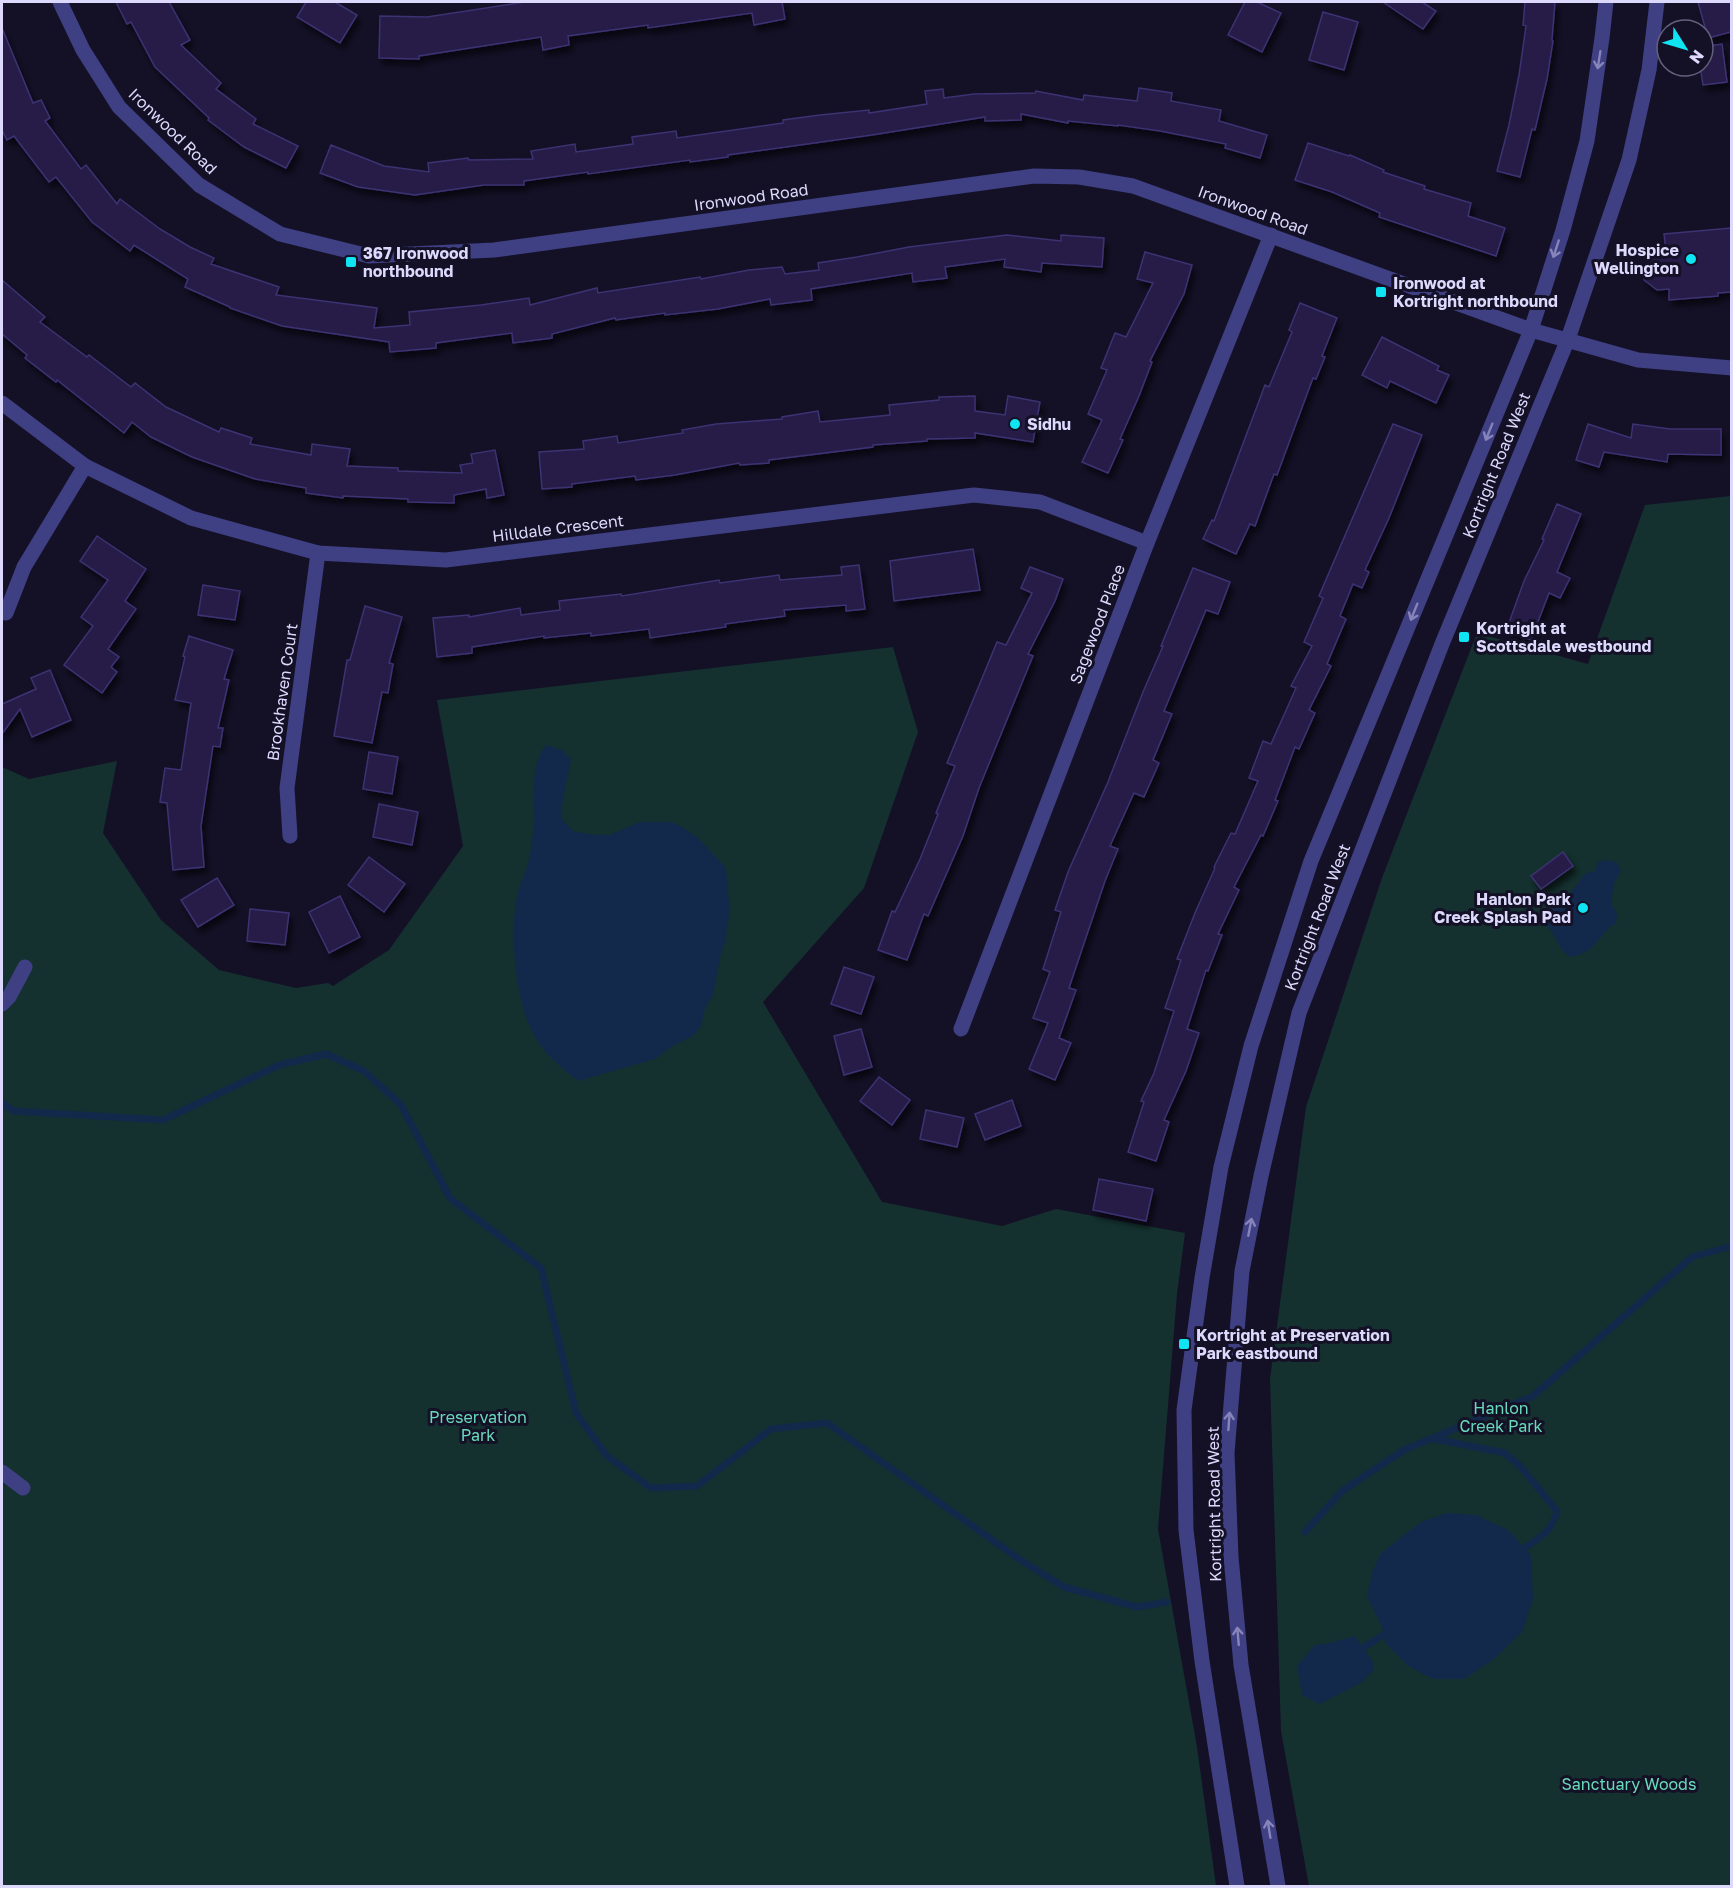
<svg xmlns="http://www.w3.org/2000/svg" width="1733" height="1888" viewBox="0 0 1733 1888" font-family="'Golos Text',sans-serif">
  <defs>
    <filter id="shadow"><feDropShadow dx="3.5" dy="6" stdDeviation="3" flood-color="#0009"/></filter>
  </defs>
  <rect width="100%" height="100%" fill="#141127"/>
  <g fill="#14312f">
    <path d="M1731 496V1886H1309L1281 1731 1270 1379 1306 1107 1382 878 1477 633 1588 664 1645 505Z"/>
    <path d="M893 647 918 732 864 888 763 1002 882 1202 1002 1226 1056 1209 1185 1233 1177 1294 1158 1529 1197 1747 1216 1886H2V767L29 779 117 761 103 833 161 920 219 970 296 988 328 983 333 986 389 950 463 846 437 700Z"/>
  </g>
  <g fill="#12294b">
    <path d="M546 745 562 750 571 760 561 810 562 819 573 831 594 835H610L640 822H672L684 828 699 839 726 868 730 915 727 925 726 940 721 953 713 995 705 1009 701 1026 693 1036 674 1045 655 1059 578 1081C566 1071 554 1062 544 1050 515 1017 509 938 517 896 519 886 523 879 526 870 530 859 531 846 533 834 537 805 527 770 546 745Z"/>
    <path d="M1606 860 1616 862 1621 871 1614 884 1611 903 1617 914 1616 923C1597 935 1596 954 1570 957 1556 947 1559 939 1547 926V913L1569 895 1583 876 1590 871 1594 873 1598 862Z"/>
    <path d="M1447 1513 1476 1515 1508 1530 1531 1555 1533 1599 1522 1632 1493 1660 1464 1679H1433L1408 1666 1386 1644 1382 1627 1367 1596 1372 1573 1381 1553 1421 1522Z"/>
    <path d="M1355 1636 1373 1662V1671L1362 1682 1320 1704 1302 1695 1297 1666 1315 1645 1330 1643Z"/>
  </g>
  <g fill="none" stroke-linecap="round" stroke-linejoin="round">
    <g stroke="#12294b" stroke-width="7">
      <path d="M2 1103 14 1111 163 1120 279 1065 326 1054 364 1071 401 1105 450 1198 541 1268 576 1413 607 1456 651 1488 697 1486 771 1429 827 1423 1022 1561 1064 1587 1137 1607 1167 1602"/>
      <path d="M1435 1439 1505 1453 1521 1467 1557 1511C1552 1534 1535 1540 1517 1553"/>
      <path d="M1305 1532 1342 1491 1404 1450 1533 1396 1692 1257 1732 1246"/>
      <path d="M1364 1647 1390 1631"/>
    </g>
  </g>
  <g fill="#251e47" stroke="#3c3272" stroke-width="1.5" filter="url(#shadow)">
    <path d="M116 2H169L190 40 181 45 221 83 216 89 256 119 253 124 298 146 286 168 244 147 208 120 209 118 155 67 131 22 127 24Z"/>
    <path d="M306 2H335L357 15 340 43 297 17Z"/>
    <path d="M525 2H782L785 19 754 25 752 13 648 28V25L568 36 569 45 543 50 541 37 419 56V59L379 58 380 16 427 17Z"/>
    <path d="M1245 2H1257L1281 13 1262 52 1228 35Z"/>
    <path d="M1383 2H1422L1436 11 1423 29Z"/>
    <path d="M1525 2H1555L1552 40 1553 41 1547 79 1535 130 1532 129 1520 177 1497 171 1509 125 1519 75 1526 26 1523 25Z"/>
    <path d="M1698 2H1731V32L1708 38Z"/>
    <path d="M1323 12 1358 22 1344 70 1309 60Z"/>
    <path d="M2 28 33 103 41 100 50 118 45 121 81 169 86 165 117 204 120 199 160 229 190 247 214 258 211 264 279 287 276 295 377 308 374 328 410 325 409 312 481 305 529 298 530 305 597 288 598 293 700 277 701 279 749 270 782 267 785 274 819 270 818 263 857 257 909 247 1007 235 1061 241V235L1104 238 1102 267 1042 263 1041 272 1004 267 1005 259 945 267 947 278 913 282 912 273 811 289 812 300 771 305 770 299 718 309 665 315V313L616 320 615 318 552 334V338L513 343 512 333 436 343V348L390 352 389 342 282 326 230 308V307L185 287 188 279 134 245 130 251 92 222 56 177 49 182 14 136 7 140 2 130Z"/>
    <path d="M1722 44 1727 82 1703 85 1700 66H1703V47Z"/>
    <path d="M1139 88 1172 93 1171 101 1221 110 1219 121 1267 135 1260 158 1225 148 1226 144 1160 131 1118 125V126L1068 121V123L1021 114V120L985 121V117L872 135 728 155V157L690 162V160L588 174V172L524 181V185H484L415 195 358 187 320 173 331 145 384 166 429 172 428 163 468 158 469 160 533 159 531 151 575 144 576 152 633 144 632 137 676 131 677 138 783 123V120L820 115 869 110V113L927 104 925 91 943 89 944 98 974 94 1035 93 1036 91 1083 100 1084 95 1137 101Z"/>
    <path d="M1308 143 1349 156 1350 155 1384 170 1383 172 1425 186 1424 189 1471 203 1468 216 1505 228 1496 256 1379 217 1380 213 1332 192 1295 180Z"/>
    <path d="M1731 228V292L1718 293V296L1669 300V289L1657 290 1644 280 1645 266 1655 252 1666 251 1664 234Z"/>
    <path d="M1145 252 1192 265 1184 294 1150 361 1152 362 1139 396 1120 439 1123 440 1108 473 1082 462 1102 420 1088 414 1107 370 1101 368 1115 333 1126 337 1153 283 1137 279Z"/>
    <path d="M2 280 45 317 40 322 87 357 89 355 131 387 135 383 166 407 219 432 221 428 252 438 250 444 311 455 312 444 350 449 347 466 398 468V471L462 473 460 465 473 463 471 454 495 450 504 495 487 498 486 489 454 495V503L408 502V499L343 496V498L306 493V488L255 479 192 457 151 437 132 422 124 433 57 380 56 382 25 358 27 355 2 334Z"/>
    <path d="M1300 303 1337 318 1322 356 1325 357 1316 379 1313 378 1277 475 1274 474 1255 526 1250 524 1236 554 1203 539 1212 520 1214 521 1265 385 1269 387 1292 332 1289 330Z"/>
    <path d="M1382 337 1439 366 1437 370 1449 375 1436 403 1390 381 1387 388 1362 375Z"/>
    <path d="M975 396V411L1005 415 1008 396 1040 402 1033 442 975 433V438L927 439V441L873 445V447L769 460V463L740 465 739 463 675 475 636 480 635 476 572 484V487L542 489 539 452 584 449 583 441 617 436 618 443 683 433 682 430 716 424 782 419V417L818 411 820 422 890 415 889 405 939 400V397Z"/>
    <path d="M1393 424 1422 435 1389 518 1365 570 1369 572 1362 588 1353 584 1340 616 1346 619 1327 664 1331 666 1309 710 1315 713 1299 749 1295 747 1275 800 1278 801 1263 836 1261 835 1234 887 1239 890 1218 934 1222 935 1208 971 1206 970 1187 1029 1199 1033 1186 1071 1164 1120 1169 1122 1156 1161 1128 1152 1144 1102 1141 1101 1154 1073 1174 1011 1165 1008 1181 960 1177 959 1195 913 1215 868 1214 867 1231 833 1235 834 1258 781 1249 778 1263 741 1271 744 1296 688 1291 686 1312 646 1304 642 1323 598 1319 596Z"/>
    <path d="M1588 424 1631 438 1633 424 1670 429H1721V455L1668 454 1667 462 1604 452 1599 467 1576 460Z"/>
    <path d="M1557 504 1581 514 1557 572 1570 578 1560 598 1549 593 1531 640 1506 631 1524 581 1544 540 1542 539Z"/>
    <path d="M97 536 146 569 125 601 136 609 108 649 119 657 111 667 117 672 102 693 64 665 93 626 81 617 108 580 80 561Z"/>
    <path d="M973 549 980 590 894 601 890 561Z"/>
    <path d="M859 565 865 609 846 611V605L784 610 785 616 725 624 726 627 650 638 649 629 591 636V633L544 638V636L472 647V653L437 657 433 618 469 615V617L520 608 521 615 560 610 559 601 621 594 622 596 719 580 720 583 779 575 780 580 842 575 841 567Z"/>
    <path d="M1030 567 1063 579 1055 601 1028 654 1033 656 979 788 963 836 928 916 924 914 907 960 878 950 892 911 895 912 920 859 938 814 936 813 955 766 947 763 997 642 1006 645 1032 593 1021 588Z"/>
    <path d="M1193 568 1230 582 1218 614 1206 610 1164 711 1172 714 1153 760 1159 763 1144 797 1134 793 1110 846 1118 849 1105 881 1069 988 1076 990 1059 1038 1071 1043 1055 1080 1029 1069 1048 1023 1033 1018 1050 972 1043 969 1061 912 1055 910 1068 872 1108 782 1143 692 1163 646H1161Z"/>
    <path d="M203 585 240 591 235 620 198 615Z"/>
    <path d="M365 606 402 617 389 663 393 664 388 693 382 692 372 743 334 736 347 660H350Z"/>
    <path d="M189 636 233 650 224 679 229 680 218 728H223L220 747 213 746 201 826 204 867 173 870 167 803 160 802 165 768 181 770 191 703 175 700 185 657 183 656Z"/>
    <path d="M50 670 71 720 32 737 20 709 2 734V704L36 689 31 678Z"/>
    <path d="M369 752 398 757 392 794 363 789Z"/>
    <path d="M379 804 418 812 412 845 373 837Z"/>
    <path d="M1563 852 1573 866 1541 889 1531 876Z"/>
    <path d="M369 857 405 884 384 912 348 885Z"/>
    <path d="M217 878 234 905 198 927 181 900Z"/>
    <path d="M340 896 360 937 329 953 309 912Z"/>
    <path d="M250 909 289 913 285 945 247 941Z"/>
    <path d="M844 967 874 977 861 1014 831 1004Z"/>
    <path d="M861 1029 872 1067 844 1075 834 1036Z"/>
    <path d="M879 1077 910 1100 892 1125 860 1101Z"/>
    <path d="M1012 1100 1021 1126 985 1140 975 1114Z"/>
    <path d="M926 1110 964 1118 957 1147 920 1139Z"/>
    <path d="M1099 1179 1153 1189 1146 1221 1093 1210Z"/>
  </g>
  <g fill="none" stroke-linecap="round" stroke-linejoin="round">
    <g stroke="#3f3f83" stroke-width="15">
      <path d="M60 2 83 50 119 107 199 185 280 234 369 256 494 250 1034 176 1079 177 1133 186 1531 330 1638 360 1732 368"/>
      <path d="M2 403 85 466 191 518 318 553 446 560 974 495 1040 502 1147 543"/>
      <path d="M6 613 24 567 85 466"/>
      <path d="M290 836 287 788 318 553"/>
      <path d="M2 1004 9 997 25 967"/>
      <path d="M961 1029 1147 543 1271 235"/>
      <path d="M2 1472 23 1488"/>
      <path d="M1237 1886 1202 1661 1186 1530 1184 1410 1202 1278 1221 1167 1251 1046 1311 861 1531 330 1563 230 1587 141 1602 38 1606 2"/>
      <path d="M1278 1886 1241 1665 1231 1557 1227 1453 1242 1271 1261 1176 1299 1013 1442 644 1568 339 1629 160 1649 70 1657 2"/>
    </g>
  </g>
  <defs><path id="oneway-shaft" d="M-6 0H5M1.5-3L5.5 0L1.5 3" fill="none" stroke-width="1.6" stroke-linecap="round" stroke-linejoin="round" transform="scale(1.5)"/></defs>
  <g stroke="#8684ba">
    <use href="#oneway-shaft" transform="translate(1599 60) rotate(99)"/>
    <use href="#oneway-shaft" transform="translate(1556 249) rotate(108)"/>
    <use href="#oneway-shaft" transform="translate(1489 432) rotate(112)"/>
    <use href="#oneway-shaft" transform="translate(1414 612) rotate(112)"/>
    <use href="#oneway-shaft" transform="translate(1250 1227) rotate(-79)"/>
    <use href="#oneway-shaft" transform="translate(1229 1421) rotate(-86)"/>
    <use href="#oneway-shaft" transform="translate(1238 1636) rotate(-95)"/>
    <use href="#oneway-shaft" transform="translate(1269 1829) rotate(-99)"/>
  </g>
  <g fill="#10e3f2" stroke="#141127" stroke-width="2">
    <circle cx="1691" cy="259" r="6"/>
    <rect x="345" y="256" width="12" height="12" rx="3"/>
    <rect x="1375" y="286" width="12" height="12" rx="3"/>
    <circle cx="1015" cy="424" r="6"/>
    <rect x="1458" y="631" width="12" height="12" rx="3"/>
    <circle cx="1583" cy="908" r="6"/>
    <rect x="1178" y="1338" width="12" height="12" rx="3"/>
  </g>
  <g text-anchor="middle" stroke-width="6" stroke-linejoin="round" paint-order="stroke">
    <g font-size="16" fill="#dcd9fd" stroke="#141127">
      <text transform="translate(173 131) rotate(44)" y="6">Ironwood Road</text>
      <text transform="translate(751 197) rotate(-8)" y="6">Ironwood Road</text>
      <text transform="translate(1253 210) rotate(20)" y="6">Ironwood Road</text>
      <text transform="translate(1496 465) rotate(-68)" y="6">Kortright Road West</text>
      <text transform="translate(558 528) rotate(-7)" y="6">Hilldale Crescent</text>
      <text transform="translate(1097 624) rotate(-69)" y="6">Sagewood Place</text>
      <text transform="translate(282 692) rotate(-82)" y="6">Brookhaven Court</text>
      <text transform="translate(1317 917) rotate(-69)" y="6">Kortright Road West</text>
      <text transform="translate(1214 1504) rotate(-91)" y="6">Kortright Road West</text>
    </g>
    <g font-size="16" font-weight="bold" fill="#dcd9fd" stroke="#141127" text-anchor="start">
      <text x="1679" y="256" text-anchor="end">Hospice<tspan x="1679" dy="18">Wellington</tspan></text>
      <text x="363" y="259">367 Ironwood<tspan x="363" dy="18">northbound</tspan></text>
      <text x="1393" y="289">Ironwood at<tspan x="1393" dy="18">Kortright northbound</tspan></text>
      <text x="1027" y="430">Sidhu</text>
      <text x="1476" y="634">Kortright at<tspan x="1476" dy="18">Scottsdale westbound</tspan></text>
      <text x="1571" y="905" text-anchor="end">Hanlon Park<tspan x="1571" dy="18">Creek Splash Pad</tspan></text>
      <text x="1196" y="1341">Kortright at Preservation<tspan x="1196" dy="18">Park eastbound</tspan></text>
    </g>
    <g font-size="16" fill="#68daba" stroke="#141127">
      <text x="1501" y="1414">Hanlon<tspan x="1501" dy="18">Creek Park</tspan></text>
      <text x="478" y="1423">Preservation<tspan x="478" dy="18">Park</tspan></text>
      <text x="1629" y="1790">Sanctuary Woods</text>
    </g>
  </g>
  <rect width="1733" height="1888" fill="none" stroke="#dcd9fd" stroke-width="6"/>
  <g transform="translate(1685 48) rotate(127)"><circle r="28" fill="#141127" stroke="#64617d" stroke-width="1.5"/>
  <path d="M0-4.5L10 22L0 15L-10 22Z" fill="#10e3f2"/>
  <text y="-9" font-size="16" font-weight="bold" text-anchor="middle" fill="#dcd9fd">N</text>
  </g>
</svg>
